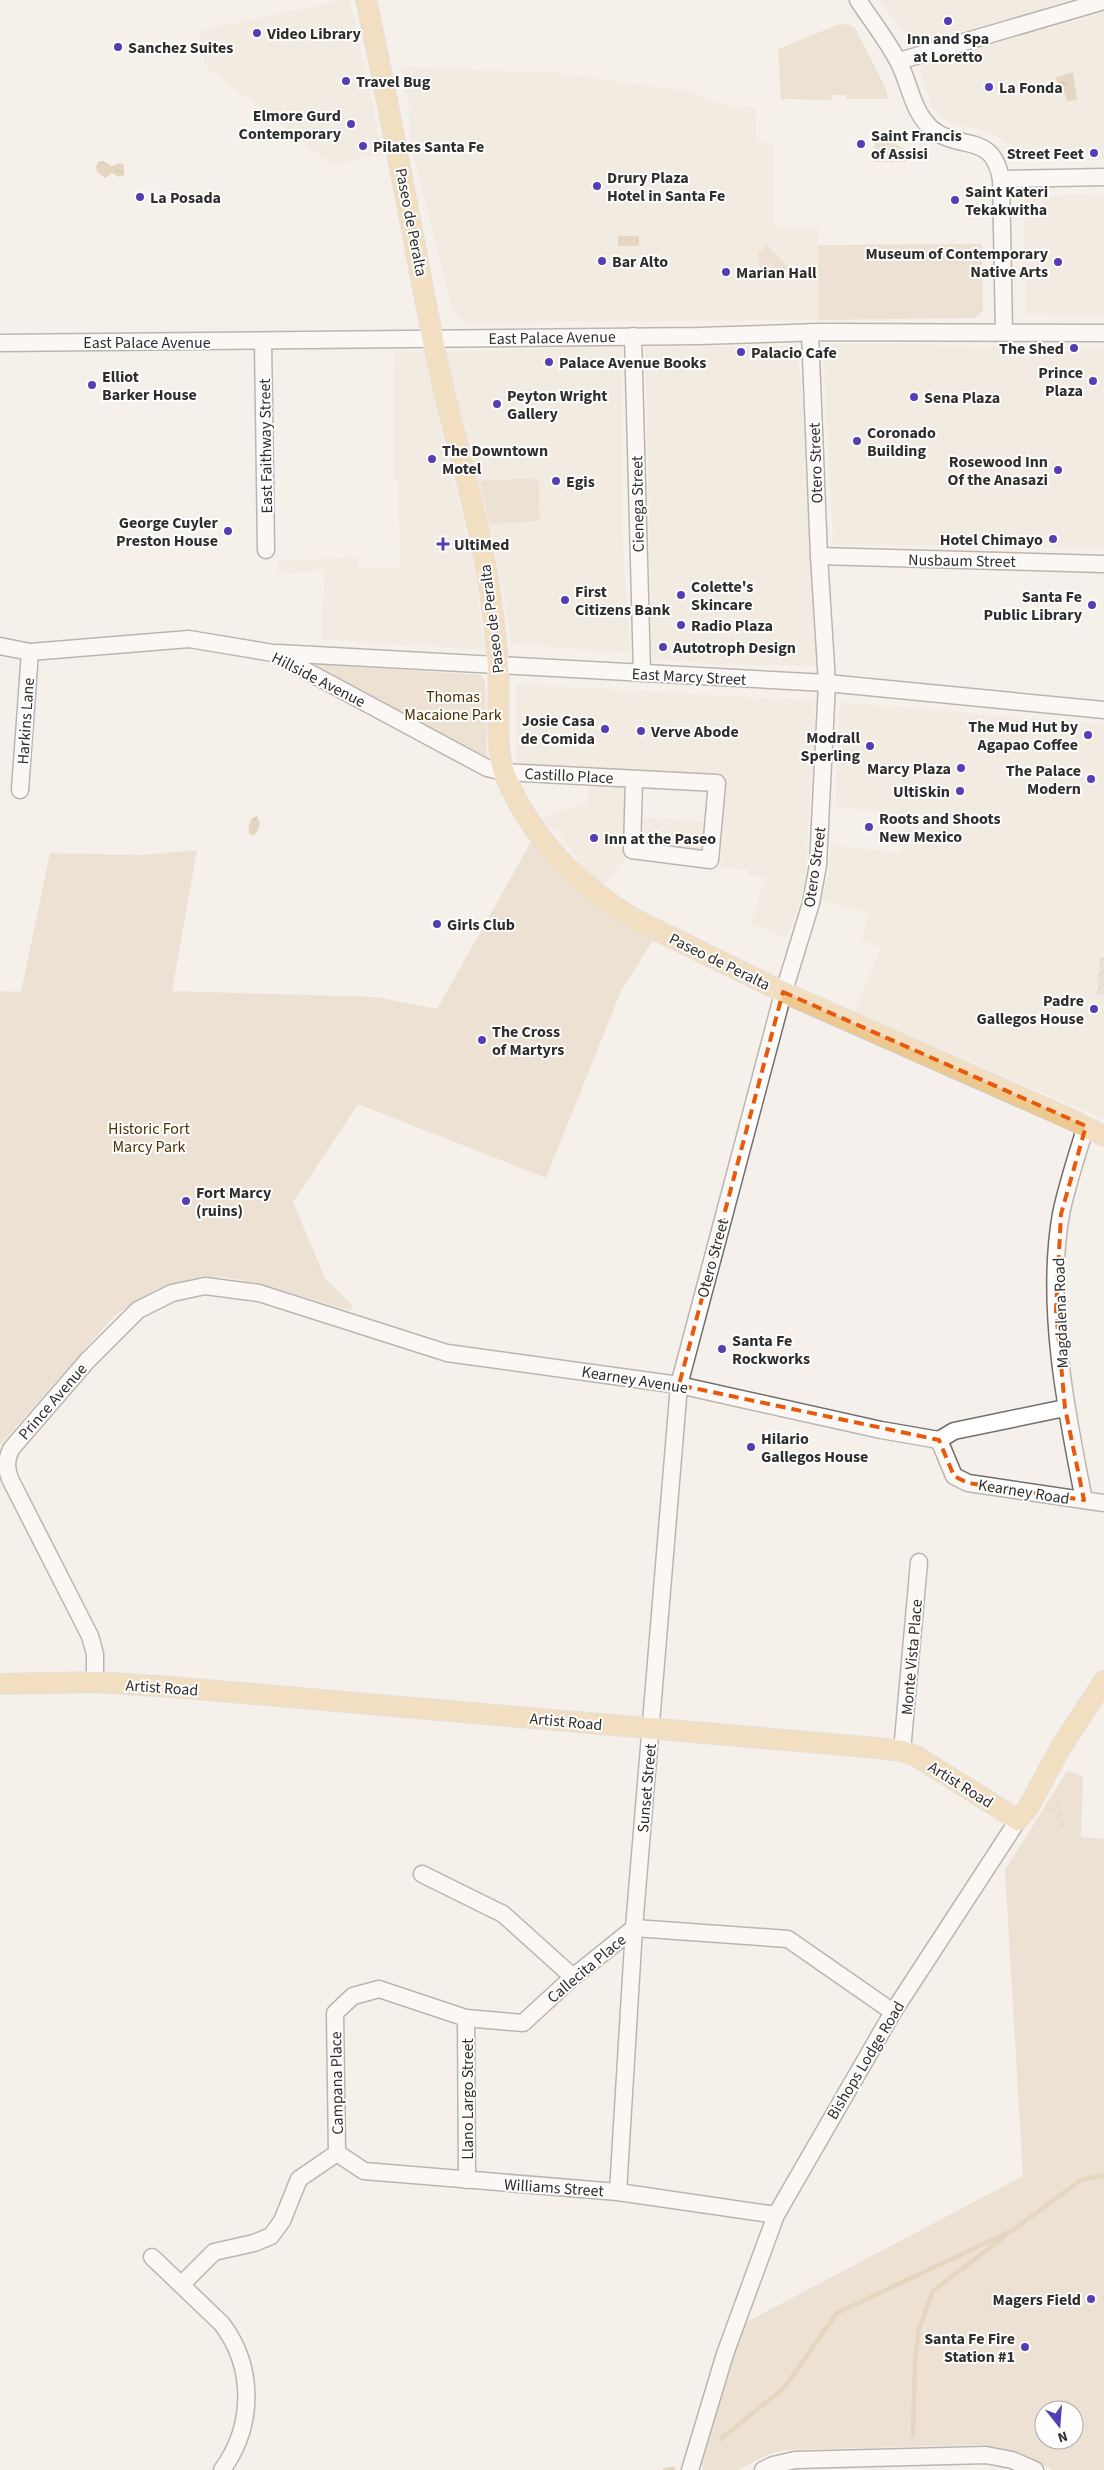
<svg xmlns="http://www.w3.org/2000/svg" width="1104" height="2470" viewBox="0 0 1104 2470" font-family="'Source Sans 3',sans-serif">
  <defs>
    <pattern id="garden-furrows" width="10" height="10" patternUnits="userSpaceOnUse" patternTransform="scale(1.25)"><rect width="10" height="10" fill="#e3cfb5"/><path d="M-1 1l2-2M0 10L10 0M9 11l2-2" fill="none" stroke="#c3b29c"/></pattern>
    <pattern id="water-ripples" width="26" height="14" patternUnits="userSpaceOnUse" patternTransform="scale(1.25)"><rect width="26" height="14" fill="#d0b590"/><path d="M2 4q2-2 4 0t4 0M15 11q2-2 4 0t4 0" fill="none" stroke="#a99476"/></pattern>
  </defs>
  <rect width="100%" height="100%" fill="#f5f0eb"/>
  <g fill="#ede4d8">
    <path d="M344 0H350L383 154 332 165 204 65 200 31Z"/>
    <path d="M878 0H1070L924 44 912 41Z"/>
    <path d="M1104 13V160H1020L1011 147 996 135 976 128 958 126 940 116 932 105 921 73 923 63Z"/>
    <path d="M401 67 558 73 682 90 725 105 756 108 757 142 773 143V227H819V320L463 323 451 307 411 146 408 100 404 90Z"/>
    <path d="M1104 195V315L1026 314 1024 196Z"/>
    <path d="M823 344 1104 347V547L833 545Z"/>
    <path d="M621 345 623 552 630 653 511 644 497 557 446 352Z"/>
    <path d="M797 346 803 410 816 666 734 665 652 659 645 347Z"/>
    <path d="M395 351 423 352 475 569 484 650 322 639 324 569H314L313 572 278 573V561L358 557 359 568 400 569 398 479H394Z"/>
    <path d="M516 684 816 701 805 886 787 938 751 923 765 878 748 875V869L720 868 726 776 516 764Z"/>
    <path d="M840 702 1104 725V1119L854 1012 881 948 861 940 868 913 821 900 829 873 831 845 901 853 906 815 835 806Z"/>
    <path d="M589 780 630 783V851L604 885 584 869 558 831 546 825 542 817 587 803Z"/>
    <path d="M639 817 703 822 700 854 636 850Z"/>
  </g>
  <g fill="#e3cfb5" fill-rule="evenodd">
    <path d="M848 24 855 28 885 87 888 99H847L846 95H832L831 100 781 99 778 49 837 25Z"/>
    <path d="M875 142H892L911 152V159L906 162H873Z"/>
    <path d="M982 244 983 311 975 318 819 320 818 245Z"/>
    <path d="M766 245 791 269 772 273 760 270 758 254Z"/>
    <path d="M538 478 540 521 489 524 480 481Z"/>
    <path d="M316 664 481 675 485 680 487 760 317 669Z"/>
    <path d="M532 840C566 888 602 912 653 940L621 991 546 1178 358 1104 293 1202 325 1278 352 1305 351 1311 258 1283 223 1277 183 1281 153 1291 115 1315 0 1445V991L21 992 50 853 142 855 197 850 172 991 376 997 437 1009Z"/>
    <path d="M1067 1771 1083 1776 1081 1837 1104 1839V2470H1053L1018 2454 981 2445 784 2450 765 2456 738 2470H703L700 2459 739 2326 1023 2176 1005 1870ZM1044 2410H1074V2440H1044Z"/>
  </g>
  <g fill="url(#garden-furrows)">
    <path d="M1100 957 1104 958V995H1097Z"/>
    <path d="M1054 1798H1057L1065 1827 1062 1828C1054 1820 1048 1809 1054 1798Z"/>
  </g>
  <g fill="url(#water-ripples)">
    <path d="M1073 72 1077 100 1067 101 1064 91 1055 78Z"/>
    <path d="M103 161 112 166 120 163 124 165V175L119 177 112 173 105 178 97 172 96 167 98 162Z"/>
    <rect x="618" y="236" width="21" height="10"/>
    <path d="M257 816C262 823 259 827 256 834L252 835 249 834C248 826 249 818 257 816Z"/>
  </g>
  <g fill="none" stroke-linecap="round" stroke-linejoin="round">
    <g stroke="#d0b590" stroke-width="4.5">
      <path d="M913 2436 915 2359 919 2329 933 2291 1005 2236"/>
      <path d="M721 2439 784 2388 837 2313 1013 2230 1081 2180 1104 2175"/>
      <path d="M665 2470 673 2469"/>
    </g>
    <g stroke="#726e69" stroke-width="19">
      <g id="minor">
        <path d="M858 0C871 20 887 40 898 61 910 83 912 112 932 129 960 152 992 131 1001 179L1004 331"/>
        <path d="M899 61 1104 1"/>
        <path d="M1001 179 1104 177"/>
        <path d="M633 336 642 673"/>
        <path d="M263 341 266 550"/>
        <path d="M0 343 699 336 822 332 1104 333"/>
        <path d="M819 556 1104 564"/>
        <path d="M0 646 30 652 189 639 273 653 487 768 504 772 717 783 710 860 632 850 634 779"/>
        <path d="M278 653 827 683 1104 710"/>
        <path d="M20 790 30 652"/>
        <path d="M939 1440 954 1476 968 1483 1104 1503"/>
        <path d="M1084 1500C1066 1411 1045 1305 1061 1214 1067 1185 1077 1155 1086 1126"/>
        <path d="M95 1682V1654L90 1636 10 1479C6 1468 6 1460 11 1449L87 1361 138 1310 172 1293 205 1286 259 1293 447 1353 679 1385 881 1430 939 1440 954 1431 1065 1408"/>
        <path d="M902 1751 919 1562"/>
        <path d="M422 1874 503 1914 573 1977"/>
        <path d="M466 2018 467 2180"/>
        <path d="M337 2153 335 2013 353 1996 379 1989 466 2018 523 2023 573 1977 634 1928 788 1939 893 2012"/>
        <path d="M337 2153 364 2171 618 2192 776 2215"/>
        <path d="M618 2192 634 1928 679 1385 781 1001 811 903 818 865 827 683 819 556 810 332"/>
        <path d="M152 2257 222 2324C255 2368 254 2426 222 2470"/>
        <path d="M182 2284 214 2252 254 2243 271 2236 282 2221 299 2179 337 2153"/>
        <path d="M690 2470 725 2354 776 2215 893 2012 1018 1820"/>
        <path d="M763 2470 773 2465 795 2460 986 2455 1012 2460 1035 2470"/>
      </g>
    </g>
    <g stroke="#cdcdcc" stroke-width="22">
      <g id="major">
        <path d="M366 0C391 113 411 227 433 341 448 419 474 495 487 573 492 604 496 636 498 667 500 697 494 748 505 775 530 837 580 887 636 920L783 992 1068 1118 1104 1136"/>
        <path d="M0 1684 95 1682 172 1687 878 1748 902 1751 916 1756 1018 1820 1029 1806 1061 1747 1104 1681"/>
      </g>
    </g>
    <use href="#minor" stroke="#fff" stroke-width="16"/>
    <use href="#major" stroke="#eec98f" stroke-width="20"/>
  </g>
  <path d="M0 0H1104V2470H0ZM783 992 1086 1126 1061 1214 1056 1310 1065 1408 1084 1500 968 1483 954 1476 939 1440 679 1385Z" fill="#f5f0eb" fill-opacity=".55" fill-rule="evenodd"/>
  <path fill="none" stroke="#e8590c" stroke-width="4" stroke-dasharray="10 6" stroke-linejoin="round" d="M783 992 1086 1126 1061 1214 1056 1310 1065 1408 1084 1500 968 1483 954 1476 939 1440 679 1385Z"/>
  <g fill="#553db5" stroke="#fefefe" stroke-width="2">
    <circle cx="948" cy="21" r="5"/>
    <circle cx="257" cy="33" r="5"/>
    <circle cx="118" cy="47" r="5"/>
    <circle cx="346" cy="81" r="5"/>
    <circle cx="989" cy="87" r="5"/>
    <circle cx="351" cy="124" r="5"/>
    <circle cx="861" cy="144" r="5"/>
    <circle cx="363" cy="146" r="5"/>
    <circle cx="1094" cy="153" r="5"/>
    <circle cx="597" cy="186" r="5"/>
    <circle cx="140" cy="197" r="5"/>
    <circle cx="955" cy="200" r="5"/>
    <circle cx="602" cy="261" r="5"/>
    <circle cx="1058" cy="262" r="5"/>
    <circle cx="726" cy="272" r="5"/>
    <circle cx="1074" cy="348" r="5"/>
    <circle cx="741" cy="352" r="5"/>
    <circle cx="549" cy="362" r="5"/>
    <circle cx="1093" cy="381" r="5"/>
    <circle cx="92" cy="385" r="5"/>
    <circle cx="914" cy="397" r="5"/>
    <circle cx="497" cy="404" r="5"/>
    <circle cx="857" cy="441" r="5"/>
    <circle cx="432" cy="459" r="5"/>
    <circle cx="1058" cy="470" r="5"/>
    <circle cx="556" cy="481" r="5"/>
    <circle cx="228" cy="531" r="5"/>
    <circle cx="1053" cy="539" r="5"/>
    <path d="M440.5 536.5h5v5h5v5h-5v5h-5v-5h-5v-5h5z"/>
    <circle cx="681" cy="595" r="5"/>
    <circle cx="565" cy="600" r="5"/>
    <circle cx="1092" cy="605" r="5"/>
    <circle cx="681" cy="625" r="5"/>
    <circle cx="663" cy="647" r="5"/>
    <circle cx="605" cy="729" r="5"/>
    <circle cx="641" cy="731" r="5"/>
    <circle cx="1088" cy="735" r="5"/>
    <circle cx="870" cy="746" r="5"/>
    <circle cx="961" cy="768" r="5"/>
    <circle cx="1091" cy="779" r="5"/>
    <circle cx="960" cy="791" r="5"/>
    <circle cx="869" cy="827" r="5"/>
    <circle cx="594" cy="838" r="5"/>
    <circle cx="437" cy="924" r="5"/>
    <circle cx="1094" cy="1009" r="5"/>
    <circle cx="482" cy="1040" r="5"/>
    <circle cx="186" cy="1201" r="5"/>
    <circle cx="722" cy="1349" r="5"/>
    <circle cx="751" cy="1447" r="5"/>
    <circle cx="1091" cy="2299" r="5"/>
    <circle cx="1025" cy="2347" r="5"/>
  </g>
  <g text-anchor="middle" stroke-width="4" stroke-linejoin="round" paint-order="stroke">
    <g font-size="16" font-weight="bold" fill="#302e2c" stroke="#fefefe" text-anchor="start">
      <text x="267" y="39">Video Library</text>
      <text x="948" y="44" text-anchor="middle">Inn and Spa<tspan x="948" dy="18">at Loretto</tspan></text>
      <text x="128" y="53">Sanchez Suites</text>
      <text x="356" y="87">Travel Bug</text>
      <text x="999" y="93">La Fonda</text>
      <text x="341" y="121" text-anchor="end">Elmore Gurd<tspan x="341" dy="18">Contemporary</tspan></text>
      <text x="871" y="141">Saint Francis<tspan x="871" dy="18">of Assisi</tspan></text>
      <text x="373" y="152">Pilates Santa Fe</text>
      <text x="1084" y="159" text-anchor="end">Street Feet</text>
      <text x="607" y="183">Drury Plaza<tspan x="607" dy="18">Hotel in Santa Fe</tspan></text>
      <text x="965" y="197">Saint Kateri<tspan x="965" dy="18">Tekakwitha</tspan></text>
      <text x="150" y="203">La Posada</text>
      <text x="1048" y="259" text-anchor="end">Museum of Contemporary<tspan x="1048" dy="18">Native Arts</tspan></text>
      <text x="612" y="267">Bar Alto</text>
      <text x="736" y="278">Marian Hall</text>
      <text x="1064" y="354" text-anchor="end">The Shed</text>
      <text x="751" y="358">Palacio Cafe</text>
      <text x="559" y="368">Palace Avenue Books</text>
      <text x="1083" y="378" text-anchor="end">Prince<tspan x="1083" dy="18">Plaza</tspan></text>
      <text x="102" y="382">Elliot<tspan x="102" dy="18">Barker House</tspan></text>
      <text x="507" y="401">Peyton Wright<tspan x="507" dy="18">Gallery</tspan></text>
      <text x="924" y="403">Sena Plaza</text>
      <text x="867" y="438">Coronado<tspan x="867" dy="18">Building</tspan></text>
      <text x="442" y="456">The Downtown<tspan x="442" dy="18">Motel</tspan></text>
      <text x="1048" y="467" text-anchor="end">Rosewood Inn<tspan x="1048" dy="18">Of the Anasazi</tspan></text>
      <text x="566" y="487">Egis</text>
      <text x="218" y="528" text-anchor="end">George Cuyler<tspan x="218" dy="18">Preston House</tspan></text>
      <text x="1043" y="545" text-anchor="end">Hotel Chimayo</text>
      <text x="454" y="550">UltiMed</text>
      <text x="691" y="592">Colette's<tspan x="691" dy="18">Skincare</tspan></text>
      <text x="575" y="597">First<tspan x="575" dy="18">Citizens Bank</tspan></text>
      <text x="1082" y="602" text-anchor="end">Santa Fe<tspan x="1082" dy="18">Public Library</tspan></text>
      <text x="691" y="631">Radio Plaza</text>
      <text x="673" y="653">Autotroph Design</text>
      <text x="595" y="726" text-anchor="end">Josie Casa<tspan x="595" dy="18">de Comida</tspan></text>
      <text x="1078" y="732" text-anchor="end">The Mud Hut by<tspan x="1078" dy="18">Agapao Coffee</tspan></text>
      <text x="651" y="737">Verve Abode</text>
      <text x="860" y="743" text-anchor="end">Modrall<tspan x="860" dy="18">Sperling</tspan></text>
      <text x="951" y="774" text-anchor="end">Marcy Plaza</text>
      <text x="1081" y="776" text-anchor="end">The Palace<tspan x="1081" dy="18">Modern</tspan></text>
      <text x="950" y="797" text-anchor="end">UltiSkin</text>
      <text x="879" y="824">Roots and Shoots<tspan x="879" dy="18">New Mexico</tspan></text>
      <text x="604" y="844">Inn at the Paseo</text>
      <text x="447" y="930">Girls Club</text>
      <text x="1084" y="1006" text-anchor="end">Padre<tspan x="1084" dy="18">Gallegos House</tspan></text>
      <text x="492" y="1037">The Cross<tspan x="492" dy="18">of Martyrs</tspan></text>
      <text x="196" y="1198">Fort Marcy<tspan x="196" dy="18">(ruins)</tspan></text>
      <text x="732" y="1346">Santa Fe<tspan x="732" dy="18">Rockworks</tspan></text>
      <text x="761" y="1444">Hilario<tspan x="761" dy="18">Gallegos House</tspan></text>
      <text x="1081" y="2305" text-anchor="end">Magers Field</text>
      <text x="1015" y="2344" text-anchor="end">Santa Fe Fire<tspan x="1015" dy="18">Station #1</tspan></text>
    </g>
    <g font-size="16" fill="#302e2c" stroke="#fefefe">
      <text transform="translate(412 222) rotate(79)" y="6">Paseo de Peralta</text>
      <text transform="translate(552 337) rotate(-1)" y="6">East Palace Avenue</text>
      <text x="147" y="348">East Palace Avenue</text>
      <text transform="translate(265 446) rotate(-91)" y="6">East Faithway Street</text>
      <text transform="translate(815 463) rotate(-92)" y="6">Otero Street</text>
      <text transform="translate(637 504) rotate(-91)" y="6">Cienega Street</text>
      <text transform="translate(962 560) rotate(1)" y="6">Nusbaum Street</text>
      <text transform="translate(491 619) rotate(-97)" y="6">Paseo de Peralta</text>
      <text transform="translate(689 676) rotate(3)" y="6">East Marcy Street</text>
      <text transform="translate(319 679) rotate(27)" y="6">Hillside Avenue</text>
      <text transform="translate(25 721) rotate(-86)" y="6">Harkins Lane</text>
      <text transform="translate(569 775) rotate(3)" y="6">Castillo Place</text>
      <text transform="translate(814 867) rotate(-82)" y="6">Otero Street</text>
      <text transform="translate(720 961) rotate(26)" y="6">Paseo de Peralta</text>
      <text transform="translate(712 1258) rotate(-75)" y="6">Otero Street</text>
      <text transform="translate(1060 1313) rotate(-92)" y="6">Magdalena Road</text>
      <text transform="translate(635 1379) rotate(9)" y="6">Kearney Avenue</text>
      <text transform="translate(52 1401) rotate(-49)" y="6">Prince Avenue</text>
      <text transform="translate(1024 1491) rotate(9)" y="6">Kearney Road</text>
      <text transform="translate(911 1657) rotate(-85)" y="6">Monte Vista Place</text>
      <text transform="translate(162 1687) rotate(4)" y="6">Artist Road</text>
      <text transform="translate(566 1721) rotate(5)" y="6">Artist Road</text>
      <text transform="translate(961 1784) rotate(32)" y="6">Artist Road</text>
      <text transform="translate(646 1788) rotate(-85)" y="6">Sunset Street</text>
      <text transform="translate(586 1968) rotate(-40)" y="6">Callecita Place</text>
      <text transform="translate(865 2060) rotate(-59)" y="6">Bishops Lodge Road</text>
      <text transform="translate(336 2083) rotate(-91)" y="6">Campana Place</text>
      <text transform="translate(467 2099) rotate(-90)" y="6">Llano Largo Street</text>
      <text transform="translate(554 2187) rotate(4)" y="6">Williams Street</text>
    </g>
    <g font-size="16" fill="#4b3000" stroke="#fefefe">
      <text x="453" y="702">Thomas<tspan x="453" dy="18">Macaione Park</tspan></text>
      <text x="149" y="1134">Historic Fort<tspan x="149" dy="18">Marcy Park</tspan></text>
    </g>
  </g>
  <g transform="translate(1059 2425) rotate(163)"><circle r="24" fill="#fefefe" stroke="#acabaa"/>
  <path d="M0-4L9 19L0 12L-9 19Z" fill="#553db5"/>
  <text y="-8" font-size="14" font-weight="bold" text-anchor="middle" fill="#302e2c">N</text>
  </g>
</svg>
